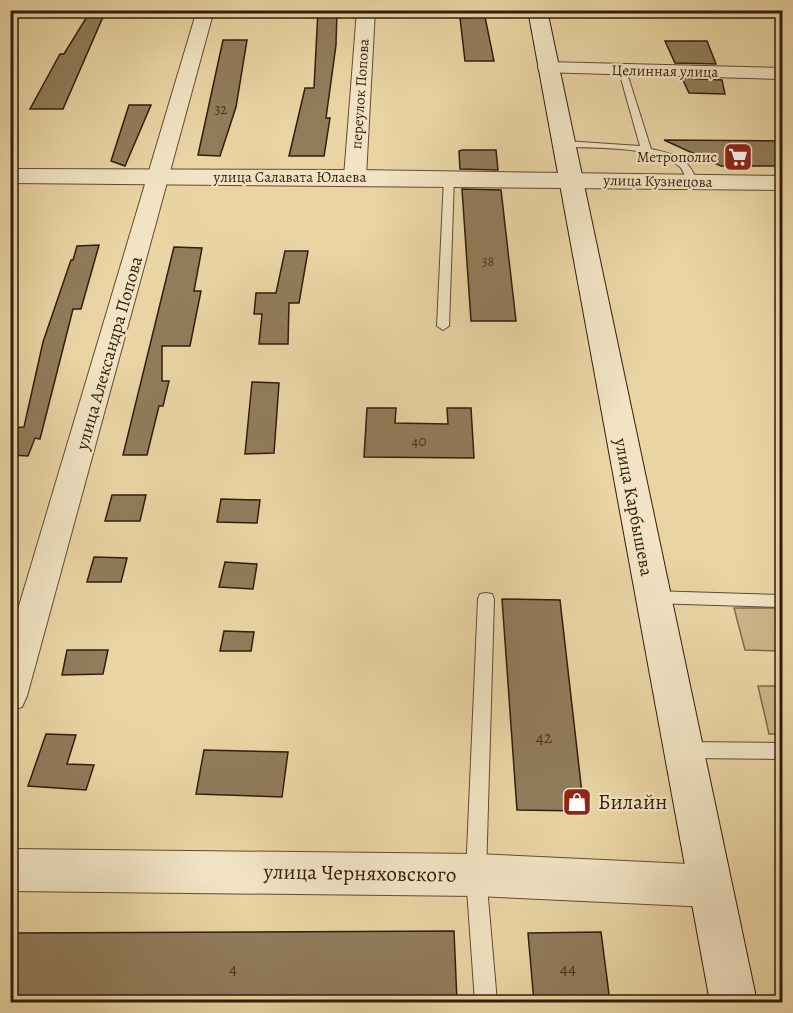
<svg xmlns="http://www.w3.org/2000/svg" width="793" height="1013" viewBox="0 0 793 1013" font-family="Alegreya,serif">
  <rect width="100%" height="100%" fill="#ead4a3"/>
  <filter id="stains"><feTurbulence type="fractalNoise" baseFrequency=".00333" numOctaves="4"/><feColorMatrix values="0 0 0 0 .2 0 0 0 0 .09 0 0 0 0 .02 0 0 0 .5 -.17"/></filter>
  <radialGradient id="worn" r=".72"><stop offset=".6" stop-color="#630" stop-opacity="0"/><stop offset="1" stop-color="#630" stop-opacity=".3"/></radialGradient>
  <g fill="#cbb589" stroke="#7f694a" stroke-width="1.5">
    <path d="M734 608H782V651L745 650Z"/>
    <path d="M758 686H782V734H769Z"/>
  </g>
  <g fill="#927c5b" stroke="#331d0c" stroke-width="1.5">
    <path d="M91 10H106L63 109H30L60 54H64Z"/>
    <path d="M318 10H337L336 45 326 118H330L324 156H289L305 88H314Z"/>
    <path d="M485 17 494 61H465L460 18Z"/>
    <path d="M223 40H247L236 107 220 156 198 155Z"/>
    <path d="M665 41H707L716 64 675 63Z"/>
    <path d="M682 78 722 80 725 94 689 93Z"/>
    <path d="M129 105H151L125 166 111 161Z"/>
    <path d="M664 140 783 141V166H721Z"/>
    <path d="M462 150H496L498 170 460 169 459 151Z"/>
    <path d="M462 189 501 190 516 321H471Z"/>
    <path d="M99 245 81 309H73L40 439 35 438 28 456 10 455V428L24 427 43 342 71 260H73L77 246Z"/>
    <path d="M174 247 202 248 194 291H201L190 346H162V381H169L163 406H159L147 455H123Z"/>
    <path d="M285 251H308L299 303H289L288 344H259L262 314H254L256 293H276Z"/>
    <path d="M252 382 279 383 274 453 245 454Z"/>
    <path d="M367 408H396L395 423 448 424 447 408H471L474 458 364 457Z"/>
    <path d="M112 495H146L140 521H105Z"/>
    <path d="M221 499 260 500 257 523 217 522Z"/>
    <path d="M94 557 127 558 121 582H87Z"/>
    <path d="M225 562 257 564 253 589 219 587Z"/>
    <path d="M502 599 560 600 584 811 517 810Z"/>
    <path d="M224 631 254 632 251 651H220Z"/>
    <path d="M67 650H108L103 674 62 675Z"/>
    <path d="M46 734 76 735 67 764 94 765 86 790 28 786Z"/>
    <path d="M204 750 288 752 282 797 196 794Z"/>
    <path d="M454 931 457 1002H10V933Z"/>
    <path d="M601 932 610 1002H534L528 933Z"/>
  </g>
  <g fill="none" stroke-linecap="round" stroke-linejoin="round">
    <g stroke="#614b32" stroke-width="2">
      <g id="service">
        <path d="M618 68 626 70 651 149C675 154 688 157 697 181L696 183H688C685 178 684 171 680 167 657 146 595 148 565 147L560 144 565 141 640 146Z"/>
        <path d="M449 175 454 178 449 326 443 330 437 326 444 178Z"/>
        <path d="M652 591 782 595V607L652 603 646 602 644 597 646 592Z"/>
        <path d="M486 593 492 594 494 599 486 875 497 1002H475L466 875 478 599 480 594Z"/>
        <path d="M685 742 782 743V759L685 758 679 756 676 750 679 744Z"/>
      </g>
    </g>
    <g stroke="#614b32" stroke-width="2">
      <g id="minor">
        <path d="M197 10H214L27 696 22 707 10 711V636Z"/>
        <path d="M357 10H375L366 177 363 182H347L344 177Z"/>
        <path d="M547 62 782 68V79L540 72 538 68 540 64Z"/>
      </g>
    </g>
    <g stroke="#614b32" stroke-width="2">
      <g id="tertiary">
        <path d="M10 169 355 170 782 176V190L10 183Z"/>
        <path d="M10 849 476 854 710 865 726 871 732 886 726 901 710 907 476 896 10 891Z"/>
      </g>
    </g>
    <g stroke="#331d0c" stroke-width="2">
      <path id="secondary" d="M528 10H547L757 1002H710Z"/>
    </g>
    <use href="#service" fill="#f1e3c3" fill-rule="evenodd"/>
    <use href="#minor" fill="#f1e3c3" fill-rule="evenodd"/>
    <use href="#tertiary" fill="#f1e3c3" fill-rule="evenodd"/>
    <use href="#secondary" fill="#f1e3c3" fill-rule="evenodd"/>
  </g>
  <defs>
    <g id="supermarket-square" transform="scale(1.5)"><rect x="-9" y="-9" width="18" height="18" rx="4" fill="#8f2418" stroke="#f1e3c3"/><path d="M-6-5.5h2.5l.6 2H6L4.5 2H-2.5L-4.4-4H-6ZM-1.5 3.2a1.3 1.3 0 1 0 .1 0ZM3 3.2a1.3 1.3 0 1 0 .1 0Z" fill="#fff"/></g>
    <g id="shop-square" transform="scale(1.5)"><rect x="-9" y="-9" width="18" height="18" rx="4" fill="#8f2418" stroke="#f1e3c3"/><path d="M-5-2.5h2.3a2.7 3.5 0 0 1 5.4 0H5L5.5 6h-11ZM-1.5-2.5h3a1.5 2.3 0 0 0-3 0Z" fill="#fff"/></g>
  </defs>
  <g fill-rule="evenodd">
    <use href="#supermarket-square" x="738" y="157"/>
    <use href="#shop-square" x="577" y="802"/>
  </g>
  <g text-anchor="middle" stroke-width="4.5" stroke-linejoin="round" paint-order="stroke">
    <g font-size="14" fill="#4b3520">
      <text x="221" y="114">32</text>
      <text x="488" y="266">38</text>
    </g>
    <g font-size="15" fill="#331d0c" stroke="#f1e3c3">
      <text transform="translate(665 71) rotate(1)" y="5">Целинная улица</text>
      <text transform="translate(360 94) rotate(-86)" y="5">переулок Попова</text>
      <text x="290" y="182">улица Салавата Юлаева</text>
      <text transform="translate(658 181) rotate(1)" y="5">улица Кузнецова</text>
    </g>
    <g font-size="15" fill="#331d0c" stroke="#f1e3c3" text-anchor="end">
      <text x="717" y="162">Метрополис</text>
    </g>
    <g font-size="15" fill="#4b3520">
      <text x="419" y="446">40</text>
    </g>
    <g font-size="18" fill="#331d0c" stroke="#f1e3c3">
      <text transform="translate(109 353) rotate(-74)" y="6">улица Александра Попова</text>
      <text transform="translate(634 507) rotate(79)" y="6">улица Карбышева</text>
    </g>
    <g font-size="18" fill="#4b3520">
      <text x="544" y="743">42</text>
      <text x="233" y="974">4</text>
      <text x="568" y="974">44</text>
    </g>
    <g font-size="21" fill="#331d0c" stroke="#f1e3c3" text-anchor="start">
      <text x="598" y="809">Билайн</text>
    </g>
    <g font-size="21" fill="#331d0c" stroke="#f1e3c3">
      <text transform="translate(360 873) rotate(1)" y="7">улица Черняховского</text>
    </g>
  </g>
  <rect width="793" height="1013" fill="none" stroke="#ead4a3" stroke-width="36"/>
  <rect x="12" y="12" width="769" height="989" fill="none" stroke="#331d0c" stroke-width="3"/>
  <rect x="18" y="18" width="757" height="977" fill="none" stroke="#331d0c" stroke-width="1.5"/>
  <rect width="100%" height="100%" filter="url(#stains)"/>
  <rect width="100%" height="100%" fill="url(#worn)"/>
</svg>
